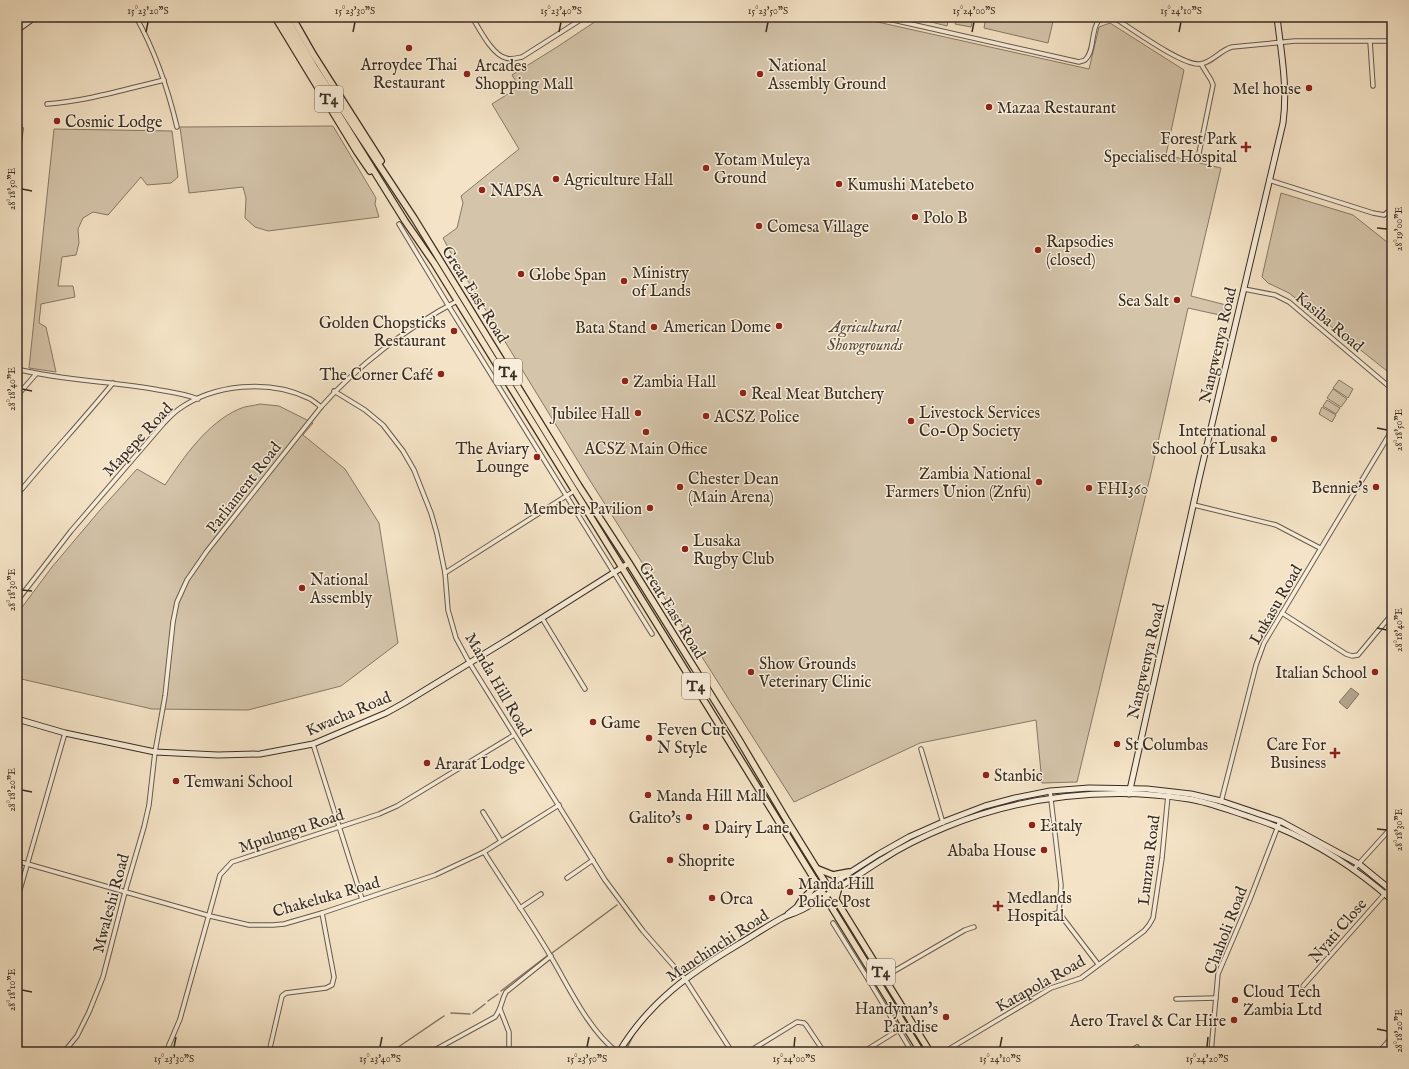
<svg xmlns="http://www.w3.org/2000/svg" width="1409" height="1069" viewBox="0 0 1409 1069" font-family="'IM FELL English',serif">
  <rect width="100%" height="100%" fill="#f4e3c6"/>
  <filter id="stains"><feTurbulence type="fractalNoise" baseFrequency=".005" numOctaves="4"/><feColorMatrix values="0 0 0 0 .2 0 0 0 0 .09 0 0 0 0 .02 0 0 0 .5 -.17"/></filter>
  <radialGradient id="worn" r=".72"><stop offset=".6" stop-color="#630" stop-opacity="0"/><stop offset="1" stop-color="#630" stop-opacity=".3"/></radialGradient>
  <g fill="#d4c4aa" stroke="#867866">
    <path d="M602 17H855L1089 69 1099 27 1110 23 1184 70 1166 155 1221 168 1191 296 1226 305 1224 316 1188 308 1152 469 1077 782 1042 783 1036 720 920 743 794 802 589 479 452 255 443 238 457 228 463 203 461 196 519 149 492 104 519 87 512 75 557 47Z"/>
    <path d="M918 17H949L947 26 919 19Z"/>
    <path d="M957 17 973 19 971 27 955 24Z"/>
    <path d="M986 17H1054L1048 43 984 28Z"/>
    <path d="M333 126 376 198 375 204 379 217 268 231 255 227 245 218 246 198 243 187 189 193 180 127Z"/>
    <path d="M54 129 172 131 178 177 171 183 147 185 141 177 108 215 93 212 83 218 78 229 79 243 76 255 62 257 58 286H73L75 297 41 304 39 323 46 327 56 372 29 368Z"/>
    <path d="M1281 193 1353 215 1392 246V375L1289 293 1268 283 1262 277Z"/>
    <path d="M1339 380 1353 389 1348 398 1333 388Z"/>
    <path d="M1333 389 1347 399 1341 407 1327 398Z"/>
    <path d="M1327 400 1340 408 1336 414 1323 406Z"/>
    <path d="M260 404 279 406 313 423 303 435 345 469 379 523 398 643 341 686 248 710 152 709 17 678V614L52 567 101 509 137 469 165 485C184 457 207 423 239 409 245 406 253 406 260 404Z"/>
    <path d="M1322 407 1336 415 1332 422 1319 414Z"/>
  </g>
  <path fill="#b4a58e" stroke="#827563" d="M1351 688 1359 694 1347 709 1339 702Z"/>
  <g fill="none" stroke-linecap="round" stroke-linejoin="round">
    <g stroke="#827563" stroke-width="1.5">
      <path d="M552 953 617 905"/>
      <path d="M501 991 547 956"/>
      <path d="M488 1001 498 994"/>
      <path d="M657 1007 666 998"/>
      <path d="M451 1013 470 1014"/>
      <path d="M473 1013 485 1004"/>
      <path d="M391 1052 444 1016"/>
      <path d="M625 1052 634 1034 647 1018"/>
    </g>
    <g stroke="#675a4b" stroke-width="5.5">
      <g id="minor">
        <path d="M136 17C155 51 168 89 177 127"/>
        <path d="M472 17C479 28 492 55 506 58 511 60 517 58 522 57L585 17"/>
        <path d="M880 17 1079 62C1081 61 1084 61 1085 60 1099 48 1085 9 1116 19 1132 29 1183 66 1200 64 1212 63 1220 50 1232 47L1295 41H1392"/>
        <path d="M1370 41 1373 86"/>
        <path d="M47 104C87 101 126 89 164 80"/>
        <path d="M1198 158 1213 85 1211 80 1201 64"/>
        <path d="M17 161 21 129"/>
        <path d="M17 161V168"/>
        <path d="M1269 180 1373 213 1384 215 1389 211 1392 207"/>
        <path d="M399 224 448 305 652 634"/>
        <path d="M1244 289 1275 295 1289 302 1392 389"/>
        <path d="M17 369C63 381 112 381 159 390 172 392 185 394 198 399"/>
        <path d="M334 391 365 410 383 425 403 451 414 470 431 513 437 534 445 573 448 610 456 638 469 662 605 880 643 931 685 979 732 1052"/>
        <path d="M17 396 36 374"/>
        <path d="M17 495C48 457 82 421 113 383"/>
        <path d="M1194 505 1276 525 1320 548"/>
        <path d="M445 573 574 491"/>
        <path d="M17 601 71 531 163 424C168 419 173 413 179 409 214 384 269 379 308 398 313 400 317 404 321 407"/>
        <path d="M1282 613 1346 654 1352 656 1358 655 1392 614"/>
        <path d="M542 618 585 689"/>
        <path d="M313 744 362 899"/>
        <path d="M921 749 943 823"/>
        <path d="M1050 791 1061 885 1059 913 1098 964"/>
        <path d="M1221 802 1256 665 1264 643 1392 430"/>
        <path d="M483 812 501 841"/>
        <path d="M484 852C506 887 530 921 551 957 570 989 588 1029 617 1052"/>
        <path d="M17 861 210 916 249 925H273L284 924 322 913 435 875 484 852 559 805"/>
        <path d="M1353 870 1392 827"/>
        <path d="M567 878 593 860"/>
        <path d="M17 900 65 733"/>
        <path d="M520 908 541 894"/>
        <path d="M1024 918 1059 913"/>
        <path d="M833 923 871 984 912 1052"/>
        <path d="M884 977 965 930 974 927"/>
        <path d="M1303 986 1389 889"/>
        <path d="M1176 999 1216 998"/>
        <path d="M500 1009 509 1032V1052"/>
        <path d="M64 1052 77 1036 89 1012 103 977 125 892 144 827 149 805 155 752 165 696 173 622 177 602 187 580 207 551 321 407C357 366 408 327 457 301"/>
        <path d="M166 1052 180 1019 220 875 232 862 379 814 397 806 514 735"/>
        <path d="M269 1052 282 996 286 993 326 988 332 985 334 977 322 913"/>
        <path d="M431 1052 495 1017C502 1008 501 1001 506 992L551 956"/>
        <path d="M748 1052 797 1022 804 1023 806 1025 824 1052"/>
        <path d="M863 1052 905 1026"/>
        <path d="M944 1052 1051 988 1081 978 1144 931 1149 925 1153 918 1162 858 1168 795"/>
        <path d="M1129 1052 1137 1047"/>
        <path d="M1211 1052 1218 974 1250 899 1280 821"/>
        <path d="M1379 1052 1392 1037"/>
      </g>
    </g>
    <g stroke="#382d22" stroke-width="7">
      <g id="secondary">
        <path d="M17 23 25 17"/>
        <path d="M17 30 35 17"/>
        <path d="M17 719 65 733 155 752 218 755 260 754 313 744 386 713 404 703 507 640 629 563"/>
        <path d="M1129 794 1199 479 1283 123C1288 87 1281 52 1277 17"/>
        <path d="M788 914 802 903 879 854 909 837 943 822 985 806 1015 798 1050 791 1089 788 1147 789 1191 794 1221 801 1280 821 1359 864 1392 891"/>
        <path d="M619 1052C649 1002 690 973 739 944 754 935 769 925 784 917 791 914 798 912 805 908 832 894 857 875 883 859 903 846 924 836 946 827 1021 796 1109 786 1189 799 1208 802 1226 809 1244 815 1255 819 1266 822 1277 827 1318 844 1359 871 1392 900"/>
      </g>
    </g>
    <g stroke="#382d22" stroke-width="8">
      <g id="primary">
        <path d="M275 17 357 152 370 171"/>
        <path d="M280 17 311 70 405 221 434 263 921 1052"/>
        <path d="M286 17 315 68 414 218 579 486 629 563 738 738 786 819 930 1052"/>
        <path d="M292 17 313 54 381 161"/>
        <path d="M818 869 833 875 849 872"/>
        <path d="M836 898 839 887"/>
        <path d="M798 906C804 894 814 894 814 879"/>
      </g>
    </g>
    <use href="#minor" stroke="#f8edda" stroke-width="3.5"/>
    <use href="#secondary" stroke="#f8edda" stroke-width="5"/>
    <use href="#primary" stroke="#f4e3c6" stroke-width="5.5"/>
  </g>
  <path fill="none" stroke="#382d22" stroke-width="1.5" d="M146 32 148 22M353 32 355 22M559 32 561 22M766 32 768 22M972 32 974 22M1179 32 1181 22M22 189 32 191M1377 228 1387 229M22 389 32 391M1377 428 1387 430M22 590 32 591M1377 628 1387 630M22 790 32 792M1377 829 1387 830M22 990 32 992M1377 1029 1387 1031M174 1047 176 1037M380 1047 382 1037M587 1047 589 1037M794 1047 795 1037M1000 1047 1002 1037M1207 1047 1208 1037"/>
  <g fill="#8f2418" stroke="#f8edda" stroke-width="1.5">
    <circle cx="409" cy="48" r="4"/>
    <circle cx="467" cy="74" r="4"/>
    <circle cx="760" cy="74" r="4"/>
    <circle cx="1309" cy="88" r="4"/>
    <circle cx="989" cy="107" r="4"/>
    <circle cx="57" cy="121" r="4"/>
    <path d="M1244 141h4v4h4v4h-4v4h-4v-4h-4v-4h4z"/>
    <circle cx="706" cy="168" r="4"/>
    <circle cx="556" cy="179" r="4"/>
    <circle cx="839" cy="184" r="4"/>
    <circle cx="482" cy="190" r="4"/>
    <circle cx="915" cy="217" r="4"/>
    <circle cx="759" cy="226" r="4"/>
    <circle cx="1038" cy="250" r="4"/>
    <circle cx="521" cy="274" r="4"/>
    <circle cx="624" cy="281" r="4"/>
    <circle cx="1177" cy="300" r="4"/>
    <circle cx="779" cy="326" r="4"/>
    <circle cx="654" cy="327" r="4"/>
    <circle cx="454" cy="331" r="4"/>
    <circle cx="441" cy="374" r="4"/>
    <circle cx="625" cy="381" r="4"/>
    <circle cx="743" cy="393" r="4"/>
    <circle cx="638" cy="413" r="4"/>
    <circle cx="706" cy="416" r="4"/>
    <circle cx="911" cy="421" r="4"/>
    <circle cx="646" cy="432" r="4"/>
    <circle cx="1274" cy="439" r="4"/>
    <circle cx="537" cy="457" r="4"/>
    <circle cx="1039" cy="482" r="4"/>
    <circle cx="680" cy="487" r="4"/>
    <circle cx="1376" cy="487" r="4"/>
    <circle cx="1089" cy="488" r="4"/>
    <circle cx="650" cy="508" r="4"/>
    <circle cx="685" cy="549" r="4"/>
    <circle cx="302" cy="588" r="4"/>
    <circle cx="751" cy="672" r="4"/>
    <circle cx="1375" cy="672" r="4"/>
    <circle cx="593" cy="722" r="4"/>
    <circle cx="649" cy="738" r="4"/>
    <circle cx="1117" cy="744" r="4"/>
    <path d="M1333 747h4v4h4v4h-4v4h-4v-4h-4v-4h4z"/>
    <circle cx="427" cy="763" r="4"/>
    <circle cx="986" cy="775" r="4"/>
    <circle cx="176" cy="781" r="4"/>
    <circle cx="648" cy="795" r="4"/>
    <circle cx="689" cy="817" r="4"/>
    <circle cx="1032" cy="825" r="4"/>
    <circle cx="706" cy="827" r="4"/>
    <circle cx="1044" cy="850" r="4"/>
    <circle cx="670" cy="860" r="4"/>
    <circle cx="790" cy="892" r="4"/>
    <circle cx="712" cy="898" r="4"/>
    <path d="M996 900h4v4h4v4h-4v4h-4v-4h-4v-4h4z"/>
    <circle cx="1235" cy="1000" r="4"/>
    <circle cx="946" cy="1017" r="4"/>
    <circle cx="1234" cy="1020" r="4"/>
  </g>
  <g text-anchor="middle" stroke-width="3" stroke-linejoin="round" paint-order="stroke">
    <g fill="#f8edda" stroke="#726759" stroke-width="1">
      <rect x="315" y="86" width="28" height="26" rx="3"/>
      <rect x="494" y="359" width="28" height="26" rx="3"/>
      <rect x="682" y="673" width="28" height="26" rx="3"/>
      <rect x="867" y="959" width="28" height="26" rx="3"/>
    </g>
    <g font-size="15" font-weight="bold" fill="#382d22">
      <text x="329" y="104">T4</text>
      <text x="508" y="377">T4</text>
      <text x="696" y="691">T4</text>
      <text x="881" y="977">T4</text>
    </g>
    <g font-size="16" fill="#382d22" stroke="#f8edda" text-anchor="start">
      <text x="409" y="70" text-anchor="middle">Arroydee Thai<tspan x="409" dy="18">Restaurant</tspan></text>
      <text x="475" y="71">Arcades<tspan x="475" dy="18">Shopping Mall</tspan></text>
      <text x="768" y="71">National<tspan x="768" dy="18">Assembly Ground</tspan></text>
      <text x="1301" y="94" text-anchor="end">Mel house</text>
      <text x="997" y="113">Mazaa Restaurant</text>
      <text x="65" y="127">Cosmic Lodge</text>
      <text x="1237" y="144" text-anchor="end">Forest Park<tspan x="1237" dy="18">Specialised Hospital</tspan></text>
      <text x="714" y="165">Yotam Muleya<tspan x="714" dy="18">Ground</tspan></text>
      <text x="564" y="185">Agriculture Hall</text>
      <text x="847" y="190">Kumushi Matebeto</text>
      <text x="490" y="196">NAPSA</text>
      <text x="923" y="223">Polo B</text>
      <text x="767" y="232">Comesa Village</text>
      <text x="1046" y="247">Rapsodies<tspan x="1046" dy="18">(closed)</tspan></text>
      <text x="632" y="278">Ministry<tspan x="632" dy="18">of Lands</tspan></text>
      <text x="529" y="280">Globe Span</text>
      <text x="1169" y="306" text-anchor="end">Sea Salt</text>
      <text x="446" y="328" text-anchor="end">Golden Chopsticks<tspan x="446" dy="18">Restaurant</tspan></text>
      <text x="771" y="332" text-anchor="end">American Dome</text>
      <text x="646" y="333" text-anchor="end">Bata Stand</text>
      <text x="433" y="380" text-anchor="end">The Corner Café</text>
      <text x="633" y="387">Zambia Hall</text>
      <text x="751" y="399">Real Meat Butchery</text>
      <text x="919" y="418">Livestock Services<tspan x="919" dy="18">Co-Op Society</tspan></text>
      <text x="630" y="419" text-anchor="end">Jubilee Hall</text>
      <text x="714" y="422">ACSZ Police</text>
      <text x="1266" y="436" text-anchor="end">International<tspan x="1266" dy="18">School of Lusaka</tspan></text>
      <text x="529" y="454" text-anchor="end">The Aviary<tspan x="529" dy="18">Lounge</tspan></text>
      <text x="646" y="454" text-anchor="middle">ACSZ Main Office</text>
      <text x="1031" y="479" text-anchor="end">Zambia National<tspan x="1031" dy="18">Farmers Union (Znfu)</tspan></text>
      <text x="688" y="484">Chester Dean<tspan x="688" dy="18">(Main Arena)</tspan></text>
      <text x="1368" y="493" text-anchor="end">Bennie's</text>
      <text x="1097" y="494">FHI360</text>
      <text x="642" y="514" text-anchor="end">Members Pavilion</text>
      <text x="693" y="546">Lusaka<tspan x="693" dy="18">Rugby Club</tspan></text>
      <text x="310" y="585">National<tspan x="310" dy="18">Assembly</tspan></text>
      <text x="759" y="669">Show Grounds<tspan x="759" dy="18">Veterinary Clinic</tspan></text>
      <text x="1367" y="678" text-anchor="end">Italian School</text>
      <text x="601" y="728">Game</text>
      <text x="657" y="735">Feven Cut<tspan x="657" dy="18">N Style</tspan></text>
      <text x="1125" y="750">St Columbas</text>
      <text x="1326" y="750" text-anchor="end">Care For<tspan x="1326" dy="18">Business</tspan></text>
      <text x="435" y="769">Ararat Lodge</text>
      <text x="994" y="781">Stanbic</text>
      <text x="184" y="787">Temwani School</text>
      <text x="656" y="801">Manda Hill Mall</text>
      <text x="681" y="823" text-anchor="end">Galito's</text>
      <text x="1040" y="831">Eataly</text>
      <text x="714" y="833">Dairy Lane</text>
      <text x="1036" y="856" text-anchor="end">Ababa House</text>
      <text x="678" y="866">Shoprite</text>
      <text x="798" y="889">Manda Hill<tspan x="798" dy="18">Police Post</tspan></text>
      <text x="1007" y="903">Medlands<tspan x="1007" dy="18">Hospital</tspan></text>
      <text x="720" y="904">Orca</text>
      <text x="1243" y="997">Cloud Tech<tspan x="1243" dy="18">Zambia Ltd</tspan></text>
      <text x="938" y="1014" text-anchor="end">Handyman's<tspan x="938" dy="18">Paradise</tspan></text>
      <text x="1226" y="1026" text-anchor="end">Aero Travel &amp; Car Hire</text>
    </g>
    <g font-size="16" fill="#382d22" stroke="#f8edda">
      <text transform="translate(476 294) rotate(58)" y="6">Great East Road</text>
      <text transform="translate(1330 321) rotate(40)" y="6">Kasiba Road</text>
      <text transform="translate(1217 345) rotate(-77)" y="6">Nangwenya Road</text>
      <text transform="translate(137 439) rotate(-47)" y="6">Mapepe Road</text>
      <text transform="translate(243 487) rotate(-52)" y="6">Parliament Road</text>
      <text transform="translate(1275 604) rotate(-60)" y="6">Lukasu Road</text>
      <text transform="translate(673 610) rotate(58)" y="6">Great East Road</text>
      <text transform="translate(1145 661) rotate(-77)" y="6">Nangwenya Road</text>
      <text transform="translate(499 684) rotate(60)" y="6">Manda Hill Road</text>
      <text transform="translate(348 713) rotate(-23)" y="6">Kwacha Road</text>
      <text transform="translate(291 830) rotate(-18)" y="6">Mpulungu Road</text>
      <text transform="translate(1148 860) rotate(-83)" y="6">Lunzua Road</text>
      <text transform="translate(326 896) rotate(-16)" y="6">Chakeluka Road</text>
      <text transform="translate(110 903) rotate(-75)" y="6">Mwaleshi Road</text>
      <text transform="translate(1225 930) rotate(-69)" y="6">Chaholi Road</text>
      <text transform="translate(1337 930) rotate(-49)" y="6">Nyati Close</text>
      <text transform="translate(717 945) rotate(-33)" y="6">Manchinchi Road</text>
      <text transform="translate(1040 983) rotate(-29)" y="6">Katapola Road</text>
    </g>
    <g font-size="16" font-style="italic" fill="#574b3d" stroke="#f8edda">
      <text x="865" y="332">Agricultural<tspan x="865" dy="18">Showgrounds</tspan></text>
    </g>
  </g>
  <rect width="1409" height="1069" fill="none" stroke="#f4e3c6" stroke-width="44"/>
  <rect x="22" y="22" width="1365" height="1025" fill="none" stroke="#382d22" stroke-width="1.5"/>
  <g font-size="10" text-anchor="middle" fill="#382d22">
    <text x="148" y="14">15°23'20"S</text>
    <text x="355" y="14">15°23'30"S</text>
    <text x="561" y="14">15°23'40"S</text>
    <text x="768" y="14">15°23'50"S</text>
    <text x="974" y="14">15°24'00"S</text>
    <text x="1181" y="14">15°24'10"S</text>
    <text transform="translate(11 189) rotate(-90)" y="4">28°18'50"E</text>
    <text transform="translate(1398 229) rotate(-90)" y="4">28°19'00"E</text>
    <text transform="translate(11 389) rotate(-90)" y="4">28°18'40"E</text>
    <text transform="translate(1398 430) rotate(-90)" y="4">28°18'50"E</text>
    <text transform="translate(11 590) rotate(-90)" y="4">28°18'30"E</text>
    <text transform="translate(1398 630) rotate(-90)" y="4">28°18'40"E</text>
    <text transform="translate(11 790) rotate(-90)" y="4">28°18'20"E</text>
    <text transform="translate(1398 830) rotate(-90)" y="4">28°18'30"E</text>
    <text transform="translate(11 990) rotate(-90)" y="4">28°18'10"E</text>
    <text transform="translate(1398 1031) rotate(-90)" y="4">28°18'20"E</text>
    <text x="174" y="1062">15°23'30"S</text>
    <text x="380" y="1062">15°23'40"S</text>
    <text x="587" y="1062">15°23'50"S</text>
    <text x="794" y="1062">15°24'00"S</text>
    <text x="1000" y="1062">15°24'10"S</text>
    <text x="1207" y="1062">15°24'20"S</text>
  </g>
  <rect width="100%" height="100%" filter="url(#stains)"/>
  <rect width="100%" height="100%" fill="url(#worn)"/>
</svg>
